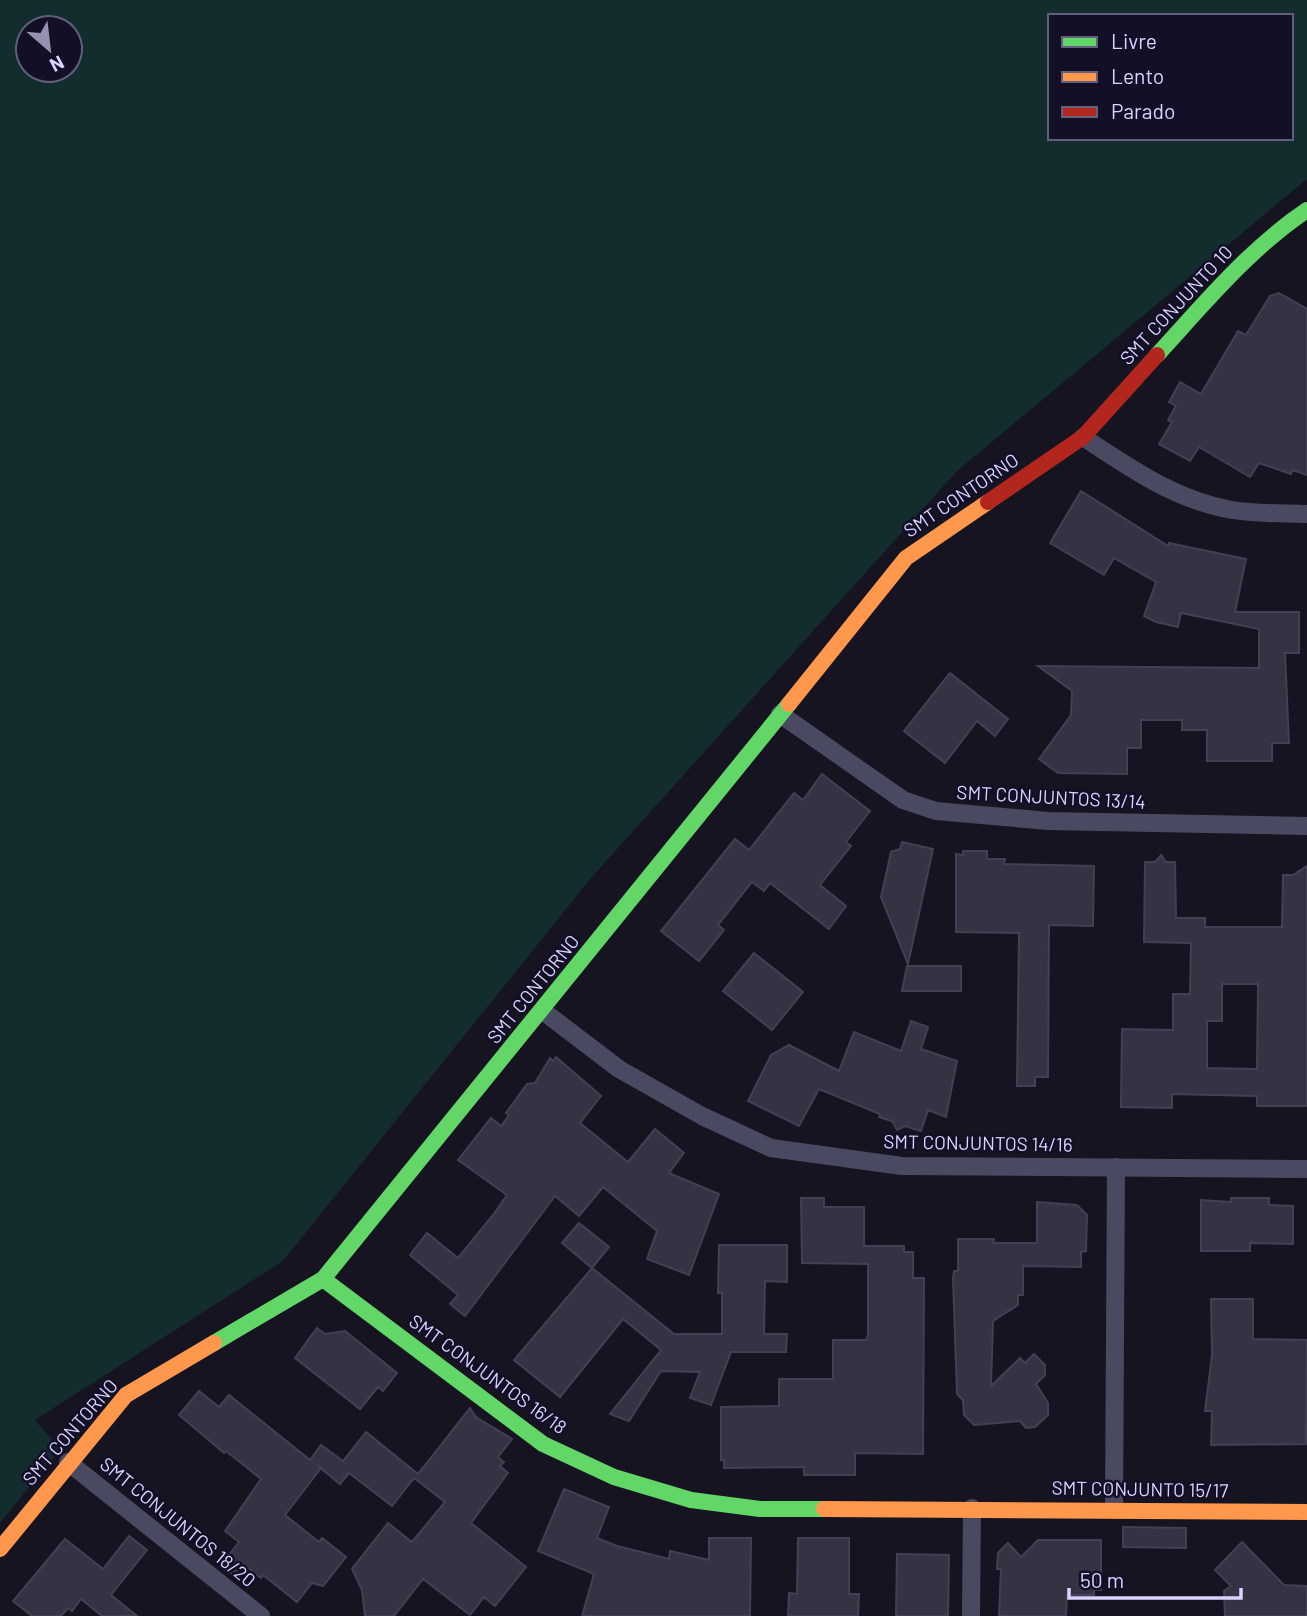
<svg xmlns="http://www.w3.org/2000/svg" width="1307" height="1616" viewBox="0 0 1307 1616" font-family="Barlow,sans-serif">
  <rect width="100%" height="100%" fill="#161421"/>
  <path fill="#132c2d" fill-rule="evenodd" d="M0 0H1307V179L957 471 591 878 283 1261 35 1420 60 1449 0 1523ZM1050 16H1291V138H1050ZM28 28H70V70H28Z"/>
  <g fill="#343243" stroke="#433f54" stroke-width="2" fill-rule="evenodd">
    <path d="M1279 293 1307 309V475L1292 470 1291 474 1259 463 1250 477 1199 447 1190 461 1159 444 1172 422 1168 420 1176 406 1169 402 1180 382 1201 394 1238 331 1246 335 1270 296Z"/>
    <path d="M1081 491 1168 546 1169 543 1246 559 1235 612H1299V653H1285L1289 743H1272V761H1207V730H1182V720H1141V748H1127V774L1058 773 1039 759 1071 715 1072 691 1038 666 1259 668V629L1181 613 1178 627 1156 622 1144 616 1156 582 1114 558 1104 575 1050 543Z"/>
    <path d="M950 673 1008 719 995 736 977 721 945 763 904 731Z"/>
    <path d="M822 774 870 811 846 842 851 846 820 885 846 906 829 929 770 883 764 891 752 882 718 925 724 930 699 961 661 931 735 839 749 850 794 793 803 800Z"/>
    <path d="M902 842 933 849 908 964 881 897 891 852 900 849Z"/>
    <path d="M963 851H987V859H1005L1004 864 1094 866 1093 926 1049 925 1048 1077H1035V1086H1017L1019 933 956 932V854L963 855Z"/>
    <path d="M1161 855 1166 862H1175L1176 918H1205V927H1282L1283 875H1293L1307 866V1106H1257V1096L1172 1094V1108L1121 1107 1122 1029 1173 1030V994H1190L1191 943 1144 942 1145 862H1155ZM1222 984H1258L1257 1069 1207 1068V1021H1222Z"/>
    <path d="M754 953 803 992 772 1030 723 991Z"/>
    <path d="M907 966H961V991H902Z"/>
    <path d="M911 1021 928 1027 921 1049 957 1061 946 1117 928 1110 921 1131 905 1126 897 1130 892 1121 879 1117 880 1114 819 1089 799 1126 748 1101 771 1055 789 1045 839 1071 854 1032 901 1051Z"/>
    <path d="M556 1057 601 1096 580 1123 628 1162 655 1129 684 1153 669 1173 719 1194 689 1275 647 1259 657 1231 603 1187 579 1216 555 1196 465 1316 450 1304 458 1295 410 1255 427 1233 458 1258 493 1215 507 1195 458 1160 491 1118 501 1126 509 1115 506 1113 527 1084 535 1083 550 1058 553 1061Z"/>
    <path d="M801 1198H824V1207H864V1246H904V1252H913V1278H924L923 1454 855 1453V1475H804V1467L724 1468V1460H721V1407L779 1406V1379H833V1340H866L868 1335V1264L802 1263Z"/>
    <path d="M1231 1198H1269V1205L1293 1206V1244L1250 1243V1251H1201V1200L1231 1202Z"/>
    <path d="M1037 1202 1077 1205 1087 1215 1086 1251 1081 1252V1267L1023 1266V1295H1018V1305L993 1321 991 1386 1020 1358 1025 1363 1034 1354 1045 1365V1375L1036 1384 1048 1403V1415L1035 1427 1026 1428 1020 1421 974 1425 964 1415 963 1400 957 1394 953 1278 954 1271H958V1239H994L993 1243H1037Z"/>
    <path d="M579 1223 609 1247 592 1268 562 1243Z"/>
    <path d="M719 1245H787V1282L765 1281 764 1334H787L786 1352H731L711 1405 690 1398 700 1372 661 1371 629 1421 610 1414 661 1350 623 1319 560 1397 514 1360 592 1268 674 1334H722V1293H718Z"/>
    <path d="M1211 1299H1253V1339L1307 1340 1306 1444 1211 1445 1212 1411H1205L1212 1355Z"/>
    <path d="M317 1328 325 1334 345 1331 397 1373 383 1391 378 1387 360 1409 295 1358Z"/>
    <path d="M199 1391 219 1407 229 1395 310 1460 321 1445 343 1461 366 1432 418 1474 470 1408 476 1417 512 1439 498 1457 504 1462 500 1466 508 1473 471 1523 526 1567 495 1606 484 1597 470 1615 423 1579 394 1616H365L362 1590 352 1569 388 1523 412 1542 445 1502 414 1478 392 1506 349 1473 340 1484 318 1466 321 1468 285 1515 319 1542 322 1538 346 1557 323 1586 312 1583 297 1602 263 1575 261 1578 244 1565 235 1576 221 1565 239 1542 225 1531 261 1479 226 1451 224 1453 179 1415Z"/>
    <path d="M564 1489 609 1507 597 1538 617 1546 669 1559 670 1551 709 1560V1538H751L750 1616H582L594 1574 538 1551Z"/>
    <path d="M1123 1527 1186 1528V1548L1123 1547Z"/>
    <path d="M129 1536 147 1550 111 1595 137 1616H102L81 1599 72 1611 68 1608 61 1616H32L13 1601 65 1539 103 1569Z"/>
    <path d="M798 1538H849V1594H859L858 1616H788L789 1593 797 1594Z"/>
    <path d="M1038 1540H1101V1590H1094V1595H1067L1066 1616H999L1001 1569H997L998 1553 1008 1543 1021 1557Z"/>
    <path d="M1242 1542 1284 1585 1307 1586V1616H1225L1224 1591 1231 1586 1215 1570Z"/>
    <path d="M897 1554 949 1555 948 1616H896Z"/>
  </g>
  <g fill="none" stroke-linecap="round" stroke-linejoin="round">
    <g stroke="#4a4962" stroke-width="18">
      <path d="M1083 437C1130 468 1175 500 1232 510 1256 514 1282 513 1307 514"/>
      <path d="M780 714 903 800 936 811 1048 821 1307 826"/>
      <path d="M543 1011 619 1069 702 1116 771 1148 902 1166 1307 1169"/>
      <path d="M68 1462 261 1616"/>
      <path d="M1114 1510 1116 1167"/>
      <path d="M971 1616 972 1508"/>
    </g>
    <g stroke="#63d668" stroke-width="16">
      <path d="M1157 355C1204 304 1249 249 1307 210"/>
      <path d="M323 1279 543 1444 614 1477 691 1500 760 1509H824"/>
      <path d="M214 1343 323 1279 789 704"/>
    </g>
    <g stroke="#ff974d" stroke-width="16">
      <path d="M789 704 906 558 988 502"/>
      <path d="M824 1509 1307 1512"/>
      <path d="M0 1549 126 1395 214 1343"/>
    </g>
    <path stroke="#b3261e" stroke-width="16" d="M988 502 1083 437 1157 355"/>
  </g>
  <g text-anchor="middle" stroke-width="5" stroke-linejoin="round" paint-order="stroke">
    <g font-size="19" fill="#d9d4ff" stroke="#130f26">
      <text transform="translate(1176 305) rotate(-47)" y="7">SMT CONJUNTO 10</text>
      <text transform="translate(961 495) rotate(-34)" y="7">SMT CONTORNO</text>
      <text transform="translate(1051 797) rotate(3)" y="7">SMT CONJUNTOS 13/14</text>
      <text transform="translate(533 989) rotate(-51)" y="7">SMT CONTORNO</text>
      <text transform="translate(978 1143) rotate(1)" y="7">SMT CONJUNTOS 14/16</text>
      <text transform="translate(488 1374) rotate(36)" y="7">SMT CONJUNTOS 16/18</text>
      <text transform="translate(70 1432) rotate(-49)" y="7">SMT CONTORNO</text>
      <text transform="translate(1140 1489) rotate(1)" y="7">SMT CONJUNTO 15/17</text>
      <text transform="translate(178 1522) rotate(39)" y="7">SMT CONJUNTOS 18/20</text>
    </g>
  </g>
  <rect x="1048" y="14" width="245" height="126" fill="#130f26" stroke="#625e7d" stroke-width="2"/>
  <rect x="1062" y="37" width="35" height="10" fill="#63d668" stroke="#625e7d" stroke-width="2"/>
  <text x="1111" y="49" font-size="21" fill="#d9d4ff">Livre</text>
  <rect x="1062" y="72" width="35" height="10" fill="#ff974d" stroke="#625e7d" stroke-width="2"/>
  <text x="1111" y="84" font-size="21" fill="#d9d4ff">Lento</text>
  <rect x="1062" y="107" width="35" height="10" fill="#b3261e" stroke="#625e7d" stroke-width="2"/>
  <text x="1111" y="119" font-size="21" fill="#d9d4ff">Parado</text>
  <g transform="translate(49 49) rotate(152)"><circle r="33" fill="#130f26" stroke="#625e7d" stroke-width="2"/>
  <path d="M0-5L12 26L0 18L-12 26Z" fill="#9591b1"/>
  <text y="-10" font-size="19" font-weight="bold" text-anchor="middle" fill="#d9d4ff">N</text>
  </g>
  <path d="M1069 1588v10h172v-10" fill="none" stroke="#d9d4ff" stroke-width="3.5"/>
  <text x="1080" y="1588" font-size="21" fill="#d9d4ff" stroke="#130f26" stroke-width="5" paint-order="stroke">50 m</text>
</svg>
